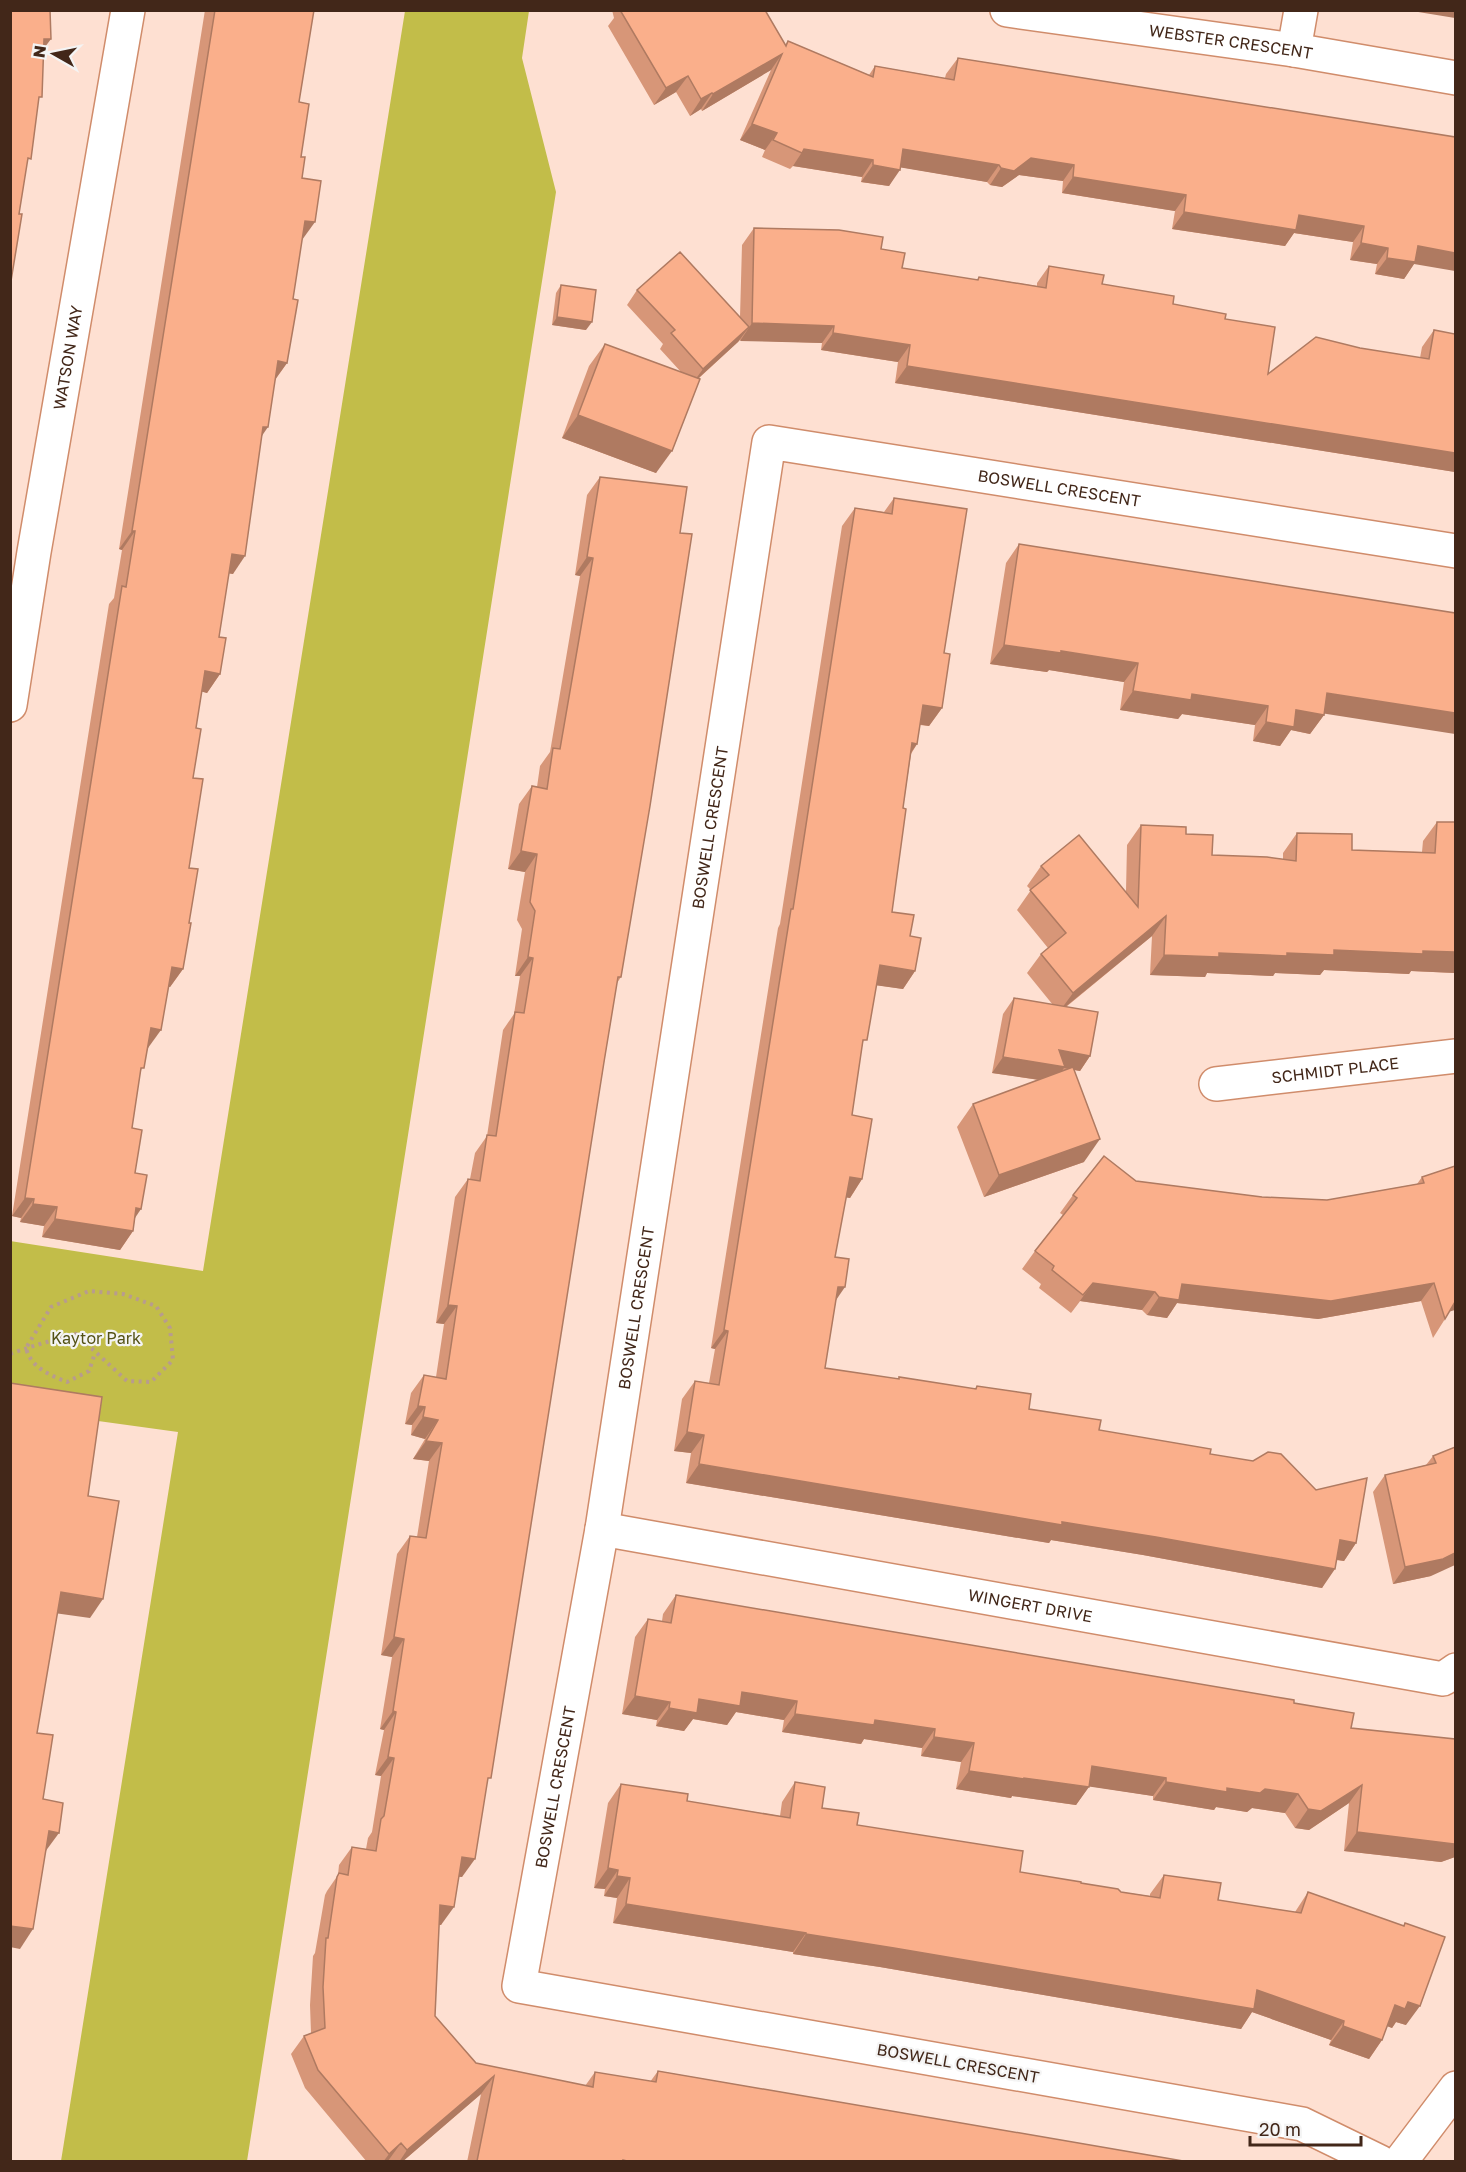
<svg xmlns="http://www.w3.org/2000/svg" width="1466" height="2172" viewBox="0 0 1466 2172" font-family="'Golos Text',sans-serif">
  <rect width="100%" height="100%" fill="#fee0d2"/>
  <path fill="#c2bd49" d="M405 11H529L522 58 556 192 247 2161H61L178 1432 11 1409 10 1241 203 1271Z"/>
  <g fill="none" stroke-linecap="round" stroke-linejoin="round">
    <g stroke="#d08c6b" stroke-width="36">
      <g id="minor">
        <path id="s1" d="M1007 10 1294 50 1456 78"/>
        <path d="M1294 50 1301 10"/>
        <path id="s2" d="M10 705 34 552 128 10"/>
        <path id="s3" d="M1216 1084 1456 1056"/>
        <path id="s4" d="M602 1529 1443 1679 1456 1670"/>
        <path id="s5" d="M1380 2162 1302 2124 519 1986 602 1529 769 442 1456 551"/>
      </g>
    </g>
    <g stroke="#d08c6b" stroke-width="36">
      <path id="tertiary" d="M1400 2162 1456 2088"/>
    </g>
    <path stroke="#b89c8e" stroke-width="4" stroke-dasharray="3 4.5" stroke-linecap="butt" d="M10 1354C32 1346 53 1340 76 1334L127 1381 151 1382 173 1360 170 1328 156 1306 123 1294 89 1291 51 1307 26 1348C31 1368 50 1375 67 1382L89 1371 95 1353"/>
    <use href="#minor" stroke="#fff" stroke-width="33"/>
    <use href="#tertiary" stroke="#fff" stroke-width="33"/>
  </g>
  <g fill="#d79678">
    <path d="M205 10H314L299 102 301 157 302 240 293 299 287 363 275 380 262 436 233 574 229 573 219 637 220 674 207 693 201 691 196 728 189 868V923L183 969 170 987H168L148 1048 140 1074 132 1128 135 1173V1218L133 1231 120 1250 42 1237 44 1226 20 1222 21 1218 12 1216 109 604 114 598 122 550 119 549Z"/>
    <path d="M612 10H765L785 45 788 41 869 75 875 66 945 78 946 74 958 58 1455 137 1414 264 1404 279 1375 274 1377 264 1350 260 1353 242 1294 233 1285 246 1172 229 1175 211 1062 193 1063 181 1019 175 1002 187 990 185 987 182 900 167 889 186 861 182 862 177 793 166 790 169 762 157 765 150 740 140 771 70 702 111 701 109 690 116 676 92 654 105 608 26 614 18Z"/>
    <path d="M754 228 881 249 902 268 977 280 979 277 1037 286V283L1049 266 1102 284 1173 304 1225 319 1268 374 1360 348 1420 358 1422 347 1434 330 1455 472 895 383 898 362 821 350 822 343 740 340 698 379 656 473 562 438 589 366 605 344 681 372 660 349 663 344 627 305 637 290 740 317 742 245Z"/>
    <path d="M561 285 586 330 552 325 556 293Z"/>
    <path d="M600 477 680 533 621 977 617 983 487 1784 462 1877H459L441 1925H439L435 2016 476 2063 585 2086 595 2072 650 2082 658 2071 1189 2162H467L481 2094 402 2162H367L305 2088 291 2054 304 2036 311 2033 310 2005 313 1956 315 1953 325 1895 327 1891 338 1875 339 1865 352 1847 366 1849 368 1838 372 1832 381 1776 375 1775 384 1730 380 1729 392 1657 381 1655 397 1554 410 1536 417 1537 429 1461 413 1459 425 1439 411 1435 412 1425 405 1424 411 1393 424 1375 436 1377 444 1324 436 1323 455 1197 468 1179H470L475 1153 487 1136 503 1030 514 1014 520 976H515L522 929 517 920 525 872 508 869 519 804 532 786 537 787 540 766 550 752 580 576 575 575 587 495Z"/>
    <path d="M894 498 944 653 942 708 929 726 920 725 917 744 911 754 903 808 892 912 910 936 915 971 903 989 876 985 862 1047 852 1115 862 1179 850 1198 846 1197 835 1257 836 1300 825 1368 898 1379 899 1377 975 1389 977 1386 1029 1409 1099 1430 1210 1454 1356 1543 1344 1561 1336 1560 1322 1588 1143 1555 1051 1540 1049 1543 686 1483 691 1453 674 1451 682 1399 695 1381 709 1383 715 1349 711 1348 778 928 780 924 842 526 855 508 884 512Z"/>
    <path d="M1019 544 1324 714V715L1310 734 1291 730 1280 746 1253 741 1255 725 1182 714 1178 719 1120 710 1124 682 1049 670 1047 672 990 664 1006 563Z"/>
    <path d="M1437 822H1455V973L1411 971 1409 974 1324 970 1320 975 1275 973 1273 976 1207 973 1205 977 1150 975 1152 936 1066 1007 1090 1056 1080 1071 1074 1070 1084 1162 984 1197 957 1127 973 1104 1039 1080 992 1073 1003 1014 1014 998 1053 1005 1027 973 1041 954 1048 948 1017 910 1031 890 1027 886 1041 866 1126 891 1127 845 1141 825 1186 834 1212 855 1283 859V853L1297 833 1352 850 1422 852 1423 841Z"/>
    <path d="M1455 1166 1450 1311 1433 1338 1421 1301 1318 1319 1177 1303 1167 1318 1147 1315 1142 1310 1080 1301 1071 1313 1039 1288 1041 1284 1022 1269 1035 1251 1063 1215 1060 1213 1073 1195 1136 1181 1262 1197 1327 1200 1417 1184 1422 1177Z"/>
    <path d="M1455 1447 1431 1576 1393 1584 1373 1492 1385 1475 1426 1465 1433 1456Z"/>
    <path d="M676 1595 1294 1703 1351 1728 1455 1739V1857L1441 1862 1344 1851 1349 1803 1309 1830 1295 1828 1285 1813 1252 1808 1247 1812 1216 1807 1214 1810 1153 1800V1796L1089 1786 1076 1805 1012 1796 1011 1798 956 1789 961 1762 921 1756 922 1748 864 1739 861 1744 782 1732 784 1720 736 1712 727 1725 693 1719 684 1731 656 1726 657 1720 622 1714 635 1637 648 1619 662 1621 663 1614Z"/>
    <path d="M795 1782 822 1808 857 1825 1020 1872 1081 1883 1121 1892 1150 1896V1894L1164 1875 1218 1900 1295 1912 1308 1892 1403 1926 1405 1923 1406 2025 1396 2022 1392 2028 1387 2026 1382 2040 1369 2059 1329 2045 1331 2040 1252 2012 1241 2029 880 1967 793 1954V1952L613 1923 617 1898 604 1896 605 1889 594 1888 608 1803 621 1784 687 1801 780 1816 782 1802Z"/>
  </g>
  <g fill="#af7a61">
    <path d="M1406 10H1455V18Z"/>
    <path d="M44 39H51L36 59Z"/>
    <path d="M782 54 771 70 702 111 713 94Z"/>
    <path d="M688 76 676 92 654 105 666 88Z"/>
    <path d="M712 93 701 109 690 116 701 99Z"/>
    <path d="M752 124 777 133 765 150 740 140Z"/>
    <path d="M804 149 873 160 862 177 793 166Z"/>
    <path d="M903 149 999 165 987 182 892 166Z"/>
    <path d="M1031 158 1074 165 1063 181 1019 175 1002 187 990 185 1001 168Z"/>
    <path d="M873 165 900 170 889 186 861 182Z"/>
    <path d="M1073 177 1186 195 1175 211 1062 193Z"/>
    <path d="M1184 212 1299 215 1364 226 1353 242 1294 233 1285 246 1172 229Z"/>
    <path d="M305 221 315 222 302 240Z"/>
    <path d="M1361 243 1388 248 1377 264 1350 260Z"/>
    <path d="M1418 246 1455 253V271L1414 264 1404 279 1375 274 1387 258Z"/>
    <path d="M557 317 592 322 586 330 552 325Z"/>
    <path d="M752 323 834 326 822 343 740 341Z"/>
    <path d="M749 327 738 342 692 384 703 369Z"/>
    <path d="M833 333 910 345 898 362 821 350Z"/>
    <path d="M278 361 287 363 274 381Z"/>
    <path d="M907 366 1455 453V472L895 383Z"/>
    <path d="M578 415 672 451 656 473 562 438Z"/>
    <path d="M263 427H268L255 446Z"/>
    <path d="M132 531H135L122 550 119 549Z"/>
    <path d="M232 554 245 556 233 574 219 572Z"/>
    <path d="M587 557 593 558 580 576 575 575Z"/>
    <path d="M1004 645 1061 651 1138 663 1124 682 1049 670 1047 672 990 664Z"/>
    <path d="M205 671 220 674 207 693 192 689Z"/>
    <path d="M1133 691 1192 694 1268 706 1255 725 1182 714 1178 719 1120 710Z"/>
    <path d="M1327 693 1455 713V734L1314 712Z"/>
    <path d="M923 705 942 708 929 726 911 723Z"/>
    <path d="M1296 710 1324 715 1310 734 1291 730 1280 746 1253 741 1266 722Z"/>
    <path d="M912 743 917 744 904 763Z"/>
    <path d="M521 851 537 854 525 872 508 869Z"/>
    <path d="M1166 916 1152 936 1059 1012 1073 993Z"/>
    <path d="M1334 950 1455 952V973L1411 971 1409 974 1324 970 1320 975 1275 973 1273 976 1207 973 1205 977 1150 975 1164 955 1287 953Z"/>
    <path d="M528 957 533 958 520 976H515Z"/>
    <path d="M880 965 915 971 903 989 867 984Z"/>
    <path d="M172 967 183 969 170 987 159 985Z"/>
    <path d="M151 1028 161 1030 148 1048 138 1046Z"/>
    <path d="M1059 1050 1090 1056 1080 1071 1064 1068 1054 1082 992 1073 1003 1057Z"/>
    <path d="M1100 1139 1084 1162 984 1197 999 1175Z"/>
    <path d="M850 1177 862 1179 850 1198 837 1196Z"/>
    <path d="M25 1198 34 1199 21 1218 12 1216Z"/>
    <path d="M33 1204 57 1207 44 1226 20 1222Z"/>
    <path d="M136 1208 141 1209 129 1227Z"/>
    <path d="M55 1219 133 1231 120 1250 42 1237Z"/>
    <path d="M1093 1283 1155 1292 1142 1310 1080 1301 1071 1313Z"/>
    <path d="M1434 1283 1421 1301 1318 1319 1177 1303 1167 1318 1147 1315 1159 1297 1182 1284Z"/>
    <path d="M838 1287H845L832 1306Z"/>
    <path d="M1455 1301V1310L1448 1312Z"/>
    <path d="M448 1305 457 1306 444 1324 436 1323Z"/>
    <path d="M724 1330 728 1331 715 1349 711 1348Z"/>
    <path d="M418 1406 425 1407 412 1425 405 1424Z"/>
    <path d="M423 1417 438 1420 425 1439 411 1435Z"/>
    <path d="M687 1432 704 1435 691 1453 674 1451Z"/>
    <path d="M426 1441 442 1443 429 1461 413 1459Z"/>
    <path d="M699 1464 1156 1537 1335 1569 1322 1588 1143 1555 1051 1540 1049 1543 686 1483Z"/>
    <path d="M1340 1540 1356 1543 1344 1561 1327 1558Z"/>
    <path d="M1455 1553V1565L1431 1576 1393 1584 1405 1567Z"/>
    <path d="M61 1592 103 1599 90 1618 47 1612Z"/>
    <path d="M394 1637 404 1639 392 1657 381 1655Z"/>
    <path d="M742 1692 797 1701 784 1720 736 1712 727 1725 693 1719 684 1731 656 1726 669 1708 699 1699Z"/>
    <path d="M635 1696 670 1702 657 1720 622 1714Z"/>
    <path d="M393 1711 396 1712 384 1730 380 1729Z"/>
    <path d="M795 1714 875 1720 935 1729 922 1748 864 1739 861 1744 782 1732Z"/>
    <path d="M934 1737 974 1743 961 1762 921 1756Z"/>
    <path d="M388 1757 394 1758 381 1776 375 1775Z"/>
    <path d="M1092 1766 1166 1778 1153 1796 1079 1785Z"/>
    <path d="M969 1771 1024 1778 1089 1787 1076 1805 1012 1796 1011 1798 956 1789Z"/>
    <path d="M1166 1782 1265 1789 1298 1794 1285 1813 1252 1808 1247 1812 1216 1807 1214 1810 1153 1800Z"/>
    <path d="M1362 1785 1349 1803 1309 1830 1295 1828 1308 1809Z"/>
    <path d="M49 1831 59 1833 45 1852Z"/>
    <path d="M1357 1832 1455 1843V1857L1441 1862 1344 1851Z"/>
    <path d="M462 1857 475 1859 462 1877 449 1875Z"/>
    <path d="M608 1868 618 1870 605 1889 594 1888Z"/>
    <path d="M617 1876 630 1878 617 1898 604 1896Z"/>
    <path d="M626 1904 806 1933 793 1952 613 1923Z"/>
    <path d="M440 1905 454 1907 441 1925 428 1923Z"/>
    <path d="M10 1926 33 1929 20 1949 10 1947Z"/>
    <path d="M806 1934 1257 1990 1344 2021 1331 2040 1252 2012 1241 2029 880 1967 793 1954Z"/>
    <path d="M1408 2002 1420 2006 1406 2025 1396 2022 1392 2028 1382 2024 1395 2005Z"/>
    <path d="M1343 2026 1382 2040 1369 2059 1329 2045Z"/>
    <path d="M494 2076 481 2094 402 2162H399L407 2150Z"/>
    <path d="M401 2143 388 2161 383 2162 389 2154Z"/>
  </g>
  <g fill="#faaf8b" stroke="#af7a61" stroke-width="1.5">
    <path d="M10 10H50L51 39H44L42 97H39L31 159 28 158 19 214H22L10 287Z"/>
    <path d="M215 10H314L299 102 309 104 301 157H305L302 178 321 181 315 222 305 221 293 299 298 300 287 363 278 361 268 427H263L245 556 232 554 219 637 226 638 220 674 205 671 196 728 201 729 193 778 203 779 189 868 198 869 189 923H191L183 969 172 967 161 1030 151 1028 144 1068H141L132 1128 142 1130 135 1173 147 1175 141 1209 136 1208 133 1231 55 1219 57 1207 33 1204 34 1199 25 1198 122 586 126 587 135 531H132Z"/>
    <path d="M620 10H765L786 46 788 41 873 77 875 66 954 80 958 58 1455 137V253L1418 246 1415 262 1387 258 1388 248 1361 243 1364 226 1299 215 1296 230 1184 212 1186 195 1073 177 1074 165 1031 158 1014 171 1001 168 999 165 903 149 900 170 873 165V160L804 149 802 153 773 140 777 133 752 124 782 54 713 94 712 93 701 99 688 76 666 88Z"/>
    <path d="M754 228 839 230 883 237 881 249 905 253 902 268 978 280 979 277 1046 288 1049 266 1104 275 1102 284 1174 296 1173 304 1226 314 1225 319 1275 327 1268 374 1316 337 1360 348 1429 359 1434 330 1455 334V453L907 366 910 345 833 333 834 326 752 323Z"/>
    <path d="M680 252 749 327 703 369 671 333 675 330 637 290Z"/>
    <path d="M561 285 596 290 592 322 557 317Z"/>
    <path d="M605 344 700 379 672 451 578 415Z"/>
    <path d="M600 477 687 487 680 533 692 534 650 806 621 977H618L604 1062 491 1778H488L475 1859 462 1857 454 1907 440 1905 435 2016 476 2063 593 2087 595 2072 656 2082 658 2071 1189 2162H631L623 2160V2162H478L477 2161 494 2076 407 2150 401 2143 389 2154 318 2070 304 2036 325 2028 323 1987 326 1938H328L337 1877 339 1873 348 1875 352 1847 376 1851 381 1819 384 1816 394 1758 388 1757 396 1712 393 1711 404 1639 394 1637 410 1536 426 1538 442 1443 426 1441 438 1420 423 1417 425 1407 418 1406 424 1375 446 1379 457 1306 448 1305 468 1179 480 1181 487 1135 496 1136 515 1012 524 1013 533 958 528 957 535 911 530 902 537 854 521 851 532 786 547 789 553 748 560 749 593 558 587 557Z"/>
    <path d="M894 498 967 509 944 653 950 654 942 708 923 705 917 744 912 743 903 808 906 809 892 912 914 915 910 936 921 938 915 971 880 965 867 1040H863L852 1115 872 1119 862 1179 850 1177 835 1257 849 1259 845 1287H838L825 1368 899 1379V1377L976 1389 977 1386 1031 1394 1029 1409 1101 1420 1099 1430 1211 1449 1210 1454 1253 1461 1268 1452 1281 1454 1316 1490 1367 1478 1356 1543 1340 1540 1335 1569 1156 1537 1062 1522V1525L699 1464 704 1435 687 1432 695 1381 719 1385 728 1331 724 1330 791 909H793L855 508 892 514Z"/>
    <path d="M1019 544 1455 613V713L1327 693 1324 715 1296 710 1294 727 1266 722 1268 706 1192 694 1191 700 1133 691 1138 663 1061 651V653L1004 645Z"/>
    <path d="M1437 822H1455V952L1423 951V954L1334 950V955L1287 953V956L1219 953V957L1164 955 1166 916 1073 993 1041 954 1066 933 1030 890 1049 875 1041 866 1079 835 1138 907 1141 825 1186 827V834L1213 835 1212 855 1267 857 1296 861 1297 833 1352 834V850L1435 853Z"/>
    <path d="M1014 998 1098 1012 1090 1056 1059 1050 1065 1067 1003 1057Z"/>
    <path d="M1073 1067 1100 1139 999 1175 973 1104Z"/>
    <path d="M1104 1156 1136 1181 1262 1197 1327 1200 1424 1183 1422 1177 1455 1166V1302L1445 1319 1434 1283 1331 1301 1182 1284 1179 1300 1159 1297 1155 1292 1093 1283 1083 1295 1052 1270 1054 1266 1035 1251 1077 1198 1073 1195Z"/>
    <path d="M10 1383 102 1397 88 1496 119 1501 103 1599 61 1592 37 1733 53 1735 43 1799 63 1803 59 1833 49 1831 33 1929 10 1926Z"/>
    <path d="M1455 1447V1553L1443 1559 1405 1567 1385 1475 1436 1463 1433 1456Z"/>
    <path d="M676 1595 1294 1700V1703L1354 1713 1351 1728 1455 1739V1843L1454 1844 1357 1832 1362 1785 1321 1811 1308 1809 1298 1794 1265 1789 1260 1793 1227 1788V1792L1166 1782V1778L1092 1766 1089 1787 1024 1778V1779L969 1771 974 1743 934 1737 935 1729 875 1720 874 1725 795 1714 797 1701 742 1692 740 1706 699 1699 697 1713 669 1708 670 1702 635 1696 648 1619 671 1623Z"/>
    <path d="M795 1782 825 1787 822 1808 859 1813 857 1825 1023 1851 1020 1872 1081 1882V1883L1118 1889 1121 1892 1160 1898 1164 1875 1221 1883 1218 1900 1301 1913 1308 1892 1404 1926 1405 1923 1445 1937 1420 2006 1408 2002 1405 2009 1395 2005 1382 2040 1343 2026 1344 2021 1257 1990 1254 2009 894 1948 806 1934V1933L626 1904 630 1878 617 1876 618 1870 608 1868 621 1784 688 1794 687 1801 790 1818Z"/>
  </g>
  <g text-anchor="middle" stroke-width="4.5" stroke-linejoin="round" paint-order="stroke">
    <g font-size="16" fill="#422719" stroke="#f4f4f4">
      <text dy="6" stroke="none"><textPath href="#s1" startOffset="226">WEBSTER CRESCENT</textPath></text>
      <text dy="6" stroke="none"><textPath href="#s2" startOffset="352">WATSON WAY</textPath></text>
      <text dy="6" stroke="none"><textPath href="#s5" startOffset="2740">BOSWELL CRESCENT</textPath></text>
      <text dy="6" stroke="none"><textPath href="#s5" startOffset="2056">BOSWELL CRESCENT</textPath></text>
      <text dy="6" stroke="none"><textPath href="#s3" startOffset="120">SCHMIDT PLACE</textPath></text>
      <text dy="6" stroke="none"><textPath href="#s5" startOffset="1570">BOSWELL CRESCENT</textPath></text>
      <text dy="6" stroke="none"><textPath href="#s4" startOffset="435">WINGERT DRIVE</textPath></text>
      <text dy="6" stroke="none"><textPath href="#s5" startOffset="1084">BOSWELL CRESCENT</textPath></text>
      <text transform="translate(958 2063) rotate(10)" y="6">BOSWELL CRESCENT</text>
    </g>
    <g font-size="16" fill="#535115" stroke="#f4f4f4">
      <text x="96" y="1344">Kaytor Park</text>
    </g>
  </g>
  <rect width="1466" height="2172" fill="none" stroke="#422719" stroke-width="24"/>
  <g transform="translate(54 54) rotate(279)" stroke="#f4f4f4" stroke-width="4.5" paint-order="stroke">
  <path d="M0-4.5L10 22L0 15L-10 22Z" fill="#422719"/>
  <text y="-9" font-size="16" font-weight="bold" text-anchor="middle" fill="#422719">N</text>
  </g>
  <path d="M1250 2136v9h111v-9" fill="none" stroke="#422719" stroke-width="3"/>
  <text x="1259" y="2136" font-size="18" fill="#422719" stroke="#f4f4f4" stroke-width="4.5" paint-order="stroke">20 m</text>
</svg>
